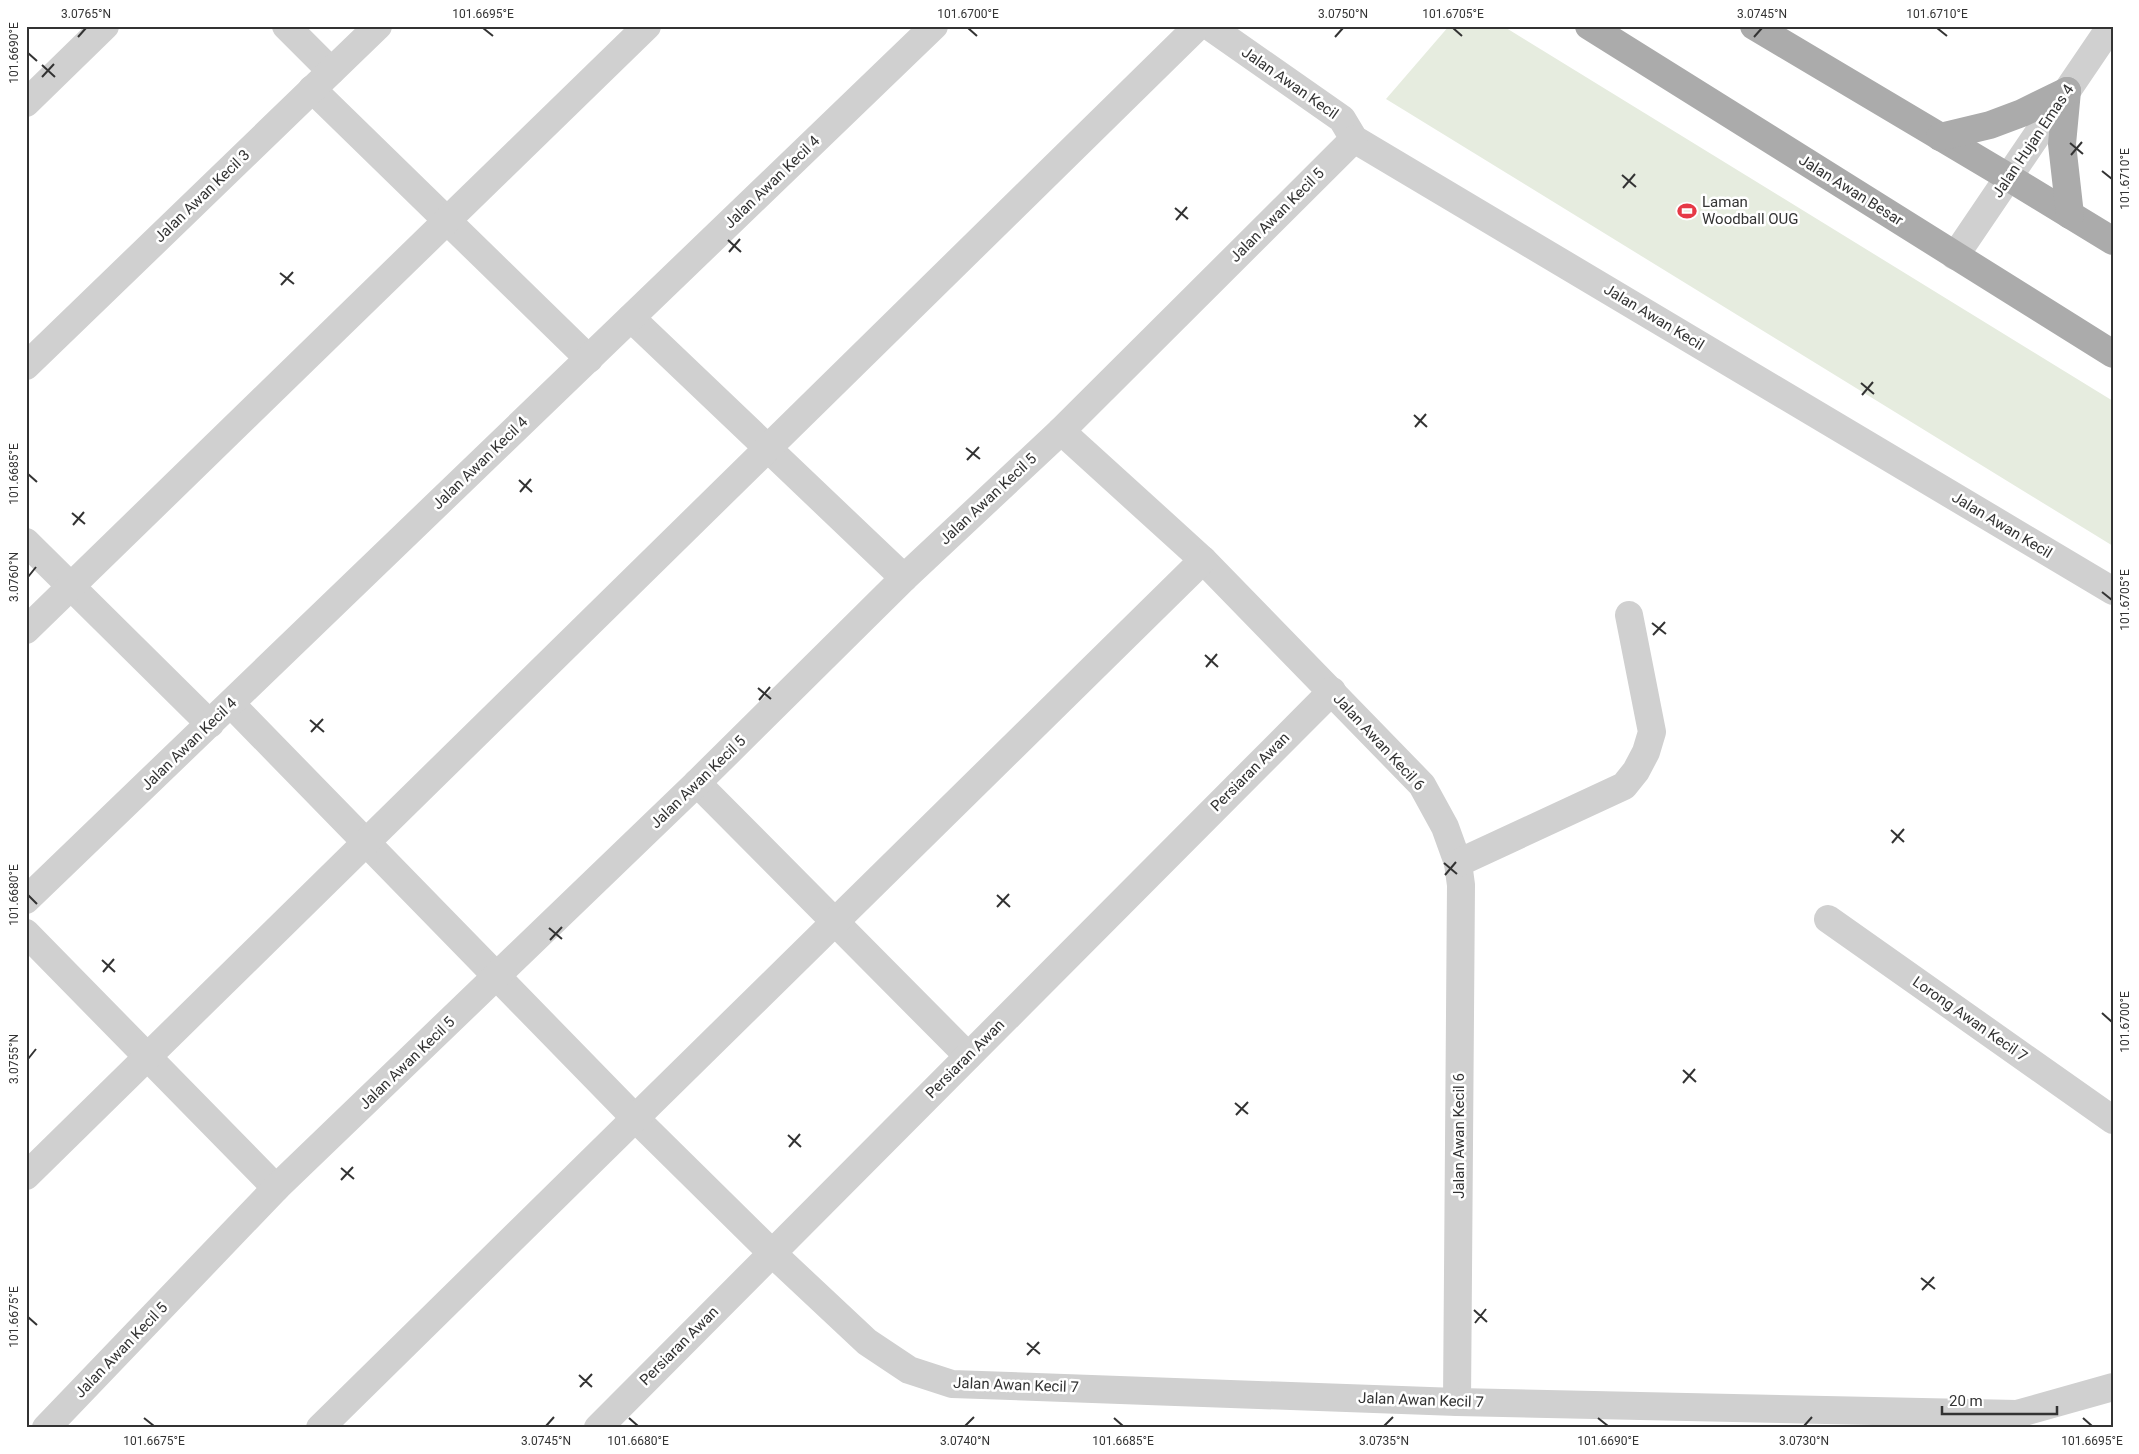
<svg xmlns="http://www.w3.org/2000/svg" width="2139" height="1454" viewBox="0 0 2139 1454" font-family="Roboto,sans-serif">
  <rect width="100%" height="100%" fill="#fff"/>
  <path fill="#e6ecdf" d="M1449 26H1503L2113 401V546L1386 99Z"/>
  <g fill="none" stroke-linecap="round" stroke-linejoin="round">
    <g stroke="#d0d0d0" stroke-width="28">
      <path d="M286 26 331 71"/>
      <path d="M1209 26 1342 119 1354 139 2113 591"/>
      <path d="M312 89 589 359"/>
      <path d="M26 103 105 26"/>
      <path d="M1955 256 2111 26"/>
      <path d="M631 318 904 578"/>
      <path d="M26 366 378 26"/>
      <path d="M1061 431 1203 560 1422 785 1445 827 1458 863 1461 885 1457 1402"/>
      <path d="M26 542 210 724"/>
      <path d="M26 630 647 26"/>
      <path d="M231 704 635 1118 772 1253 867 1342 909 1370 952 1384 1457 1402 2017 1414 2113 1387"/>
      <path d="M697 783 968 1056"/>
      <path d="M1458 863 1624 786 1636 771 1646 752 1652 732 1629 615"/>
      <path d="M26 900 934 26"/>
      <path d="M1828 919 2113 1120"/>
      <path d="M26 933 276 1188"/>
      <path d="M26 1176 1198 26"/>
      <path d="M46 1428 276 1188 697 783 904 578 1061 431 1354 139"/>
      <path d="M320 1428 1203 560"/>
      <path d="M598 1428 1332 691"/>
    </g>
    <g stroke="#ababab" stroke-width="28">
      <path d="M1589 26 2113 354"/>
      <path d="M1754 26 2008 177 2113 241"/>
      <path d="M2067 91 2062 144 2070 215"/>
      <path d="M1940 137 1990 125 2022 113 2067 91"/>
    </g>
  </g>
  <path fill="none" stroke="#333" stroke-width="2" d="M483 28 493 36M968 28 977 36M1453 28 1462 36M1937 28 1947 36M78 37 86 28M1335 37 1343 28M1754 37 1762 28M28 53 37 61M42 65 55 77M42 77 54 64M2070 143 2083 154M2071 155 2082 142M2102 171 2112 179M1622 175 1636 187M1623 188 1635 174M1175 208 1188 219M1176 220 1187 207M728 240 741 252M729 252 740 239M280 273 294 284M281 285 293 272M1861 383 1874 394M1862 395 1873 382M1414 415 1427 427M1415 427 1426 414M966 448 980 459M967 460 979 447M28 474 37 482M519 480 532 492M520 492 531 479M72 513 85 524M73 525 84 512M28 577 36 567M2102 592 2112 600M1652 623 1666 634M1653 635 1665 622M1205 655 1218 667M1206 667 1217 654M758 688 771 699M759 700 770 687M310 720 324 732M311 732 323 719M1891 830 1904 842M1892 843 1904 829M1444 863 1457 874M1445 875 1456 862M28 895 37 904M997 895 1010 907M997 907 1009 894M549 928 562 939M550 940 562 927M102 960 115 972M103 972 114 959M2102 1013 2112 1022M28 1059 36 1049M1683 1070 1696 1082M1683 1083 1695 1069M1235 1103 1248 1114M1236 1115 1248 1102M788 1135 801 1147M789 1147 800 1134M341 1168 354 1179M341 1180 353 1167M1921 1278 1935 1289M1922 1290 1934 1277M1474 1310 1487 1322M28 1317 37 1325M1475 1323 1486 1309M1027 1343 1040 1354M1027 1355 1039 1342M579 1375 592 1387M580 1387 592 1374M144 1418 154 1426M629 1418 638 1426M1114 1418 1123 1426M1598 1418 1608 1426M2083 1418 2092 1426M546 1426 554 1417M965 1426 974 1417M1384 1426 1393 1417M1804 1426 1812 1417"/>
  <defs>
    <g id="stadium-bare" transform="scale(1.5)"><path d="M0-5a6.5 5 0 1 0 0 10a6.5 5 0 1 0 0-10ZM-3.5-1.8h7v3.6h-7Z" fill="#e63946" stroke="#fff" stroke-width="2.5" paint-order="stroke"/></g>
  </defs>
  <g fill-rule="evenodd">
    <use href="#stadium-bare" x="1687" y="211"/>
  </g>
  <g text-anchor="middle" stroke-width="5" stroke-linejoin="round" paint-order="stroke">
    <g font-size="15" fill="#333" stroke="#fff">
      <text transform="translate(1290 83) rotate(35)" y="5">Jalan Awan Kecil</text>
      <text transform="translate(2033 141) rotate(-56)" y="5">Jalan Hujan Emas 4</text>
      <text transform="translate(772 182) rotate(-44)" y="5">Jalan Awan Kecil 4</text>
      <text transform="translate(1851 190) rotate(32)" y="5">Jalan Awan Besar</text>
      <text transform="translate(202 196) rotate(-44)" y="5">Jalan Awan Kecil 3</text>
      <text transform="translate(1277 215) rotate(-45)" y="5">Jalan Awan Kecil 5</text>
      <text transform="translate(1654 317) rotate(31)" y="5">Jalan Awan Kecil</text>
      <text transform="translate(480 463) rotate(-44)" y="5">Jalan Awan Kecil 4</text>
      <text transform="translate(988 499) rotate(-43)" y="5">Jalan Awan Kecil 5</text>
      <text transform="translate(2002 525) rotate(31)" y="5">Jalan Awan Kecil</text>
      <text transform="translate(1379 742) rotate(47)" y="5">Jalan Awan Kecil 6</text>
      <text transform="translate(189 744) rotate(-44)" y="5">Jalan Awan Kecil 4</text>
      <text transform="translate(1250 772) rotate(-45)" y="5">Persiaran Awan</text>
      <text transform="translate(698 782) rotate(-44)" y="5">Jalan Awan Kecil 5</text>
      <text transform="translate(1970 1019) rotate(35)" y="5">Lorong Awan Kecil 7</text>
      <text transform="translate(965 1059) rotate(-45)" y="5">Persiaran Awan</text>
      <text transform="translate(407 1063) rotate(-44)" y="5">Jalan Awan Kecil 5</text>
      <text transform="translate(1459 1136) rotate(-90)" y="5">Jalan Awan Kecil 6</text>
      <text transform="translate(679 1346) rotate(-45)" y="5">Persiaran Awan</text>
      <text transform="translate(121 1350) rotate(-46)" y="5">Jalan Awan Kecil 5</text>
      <text transform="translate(1016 1385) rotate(2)" y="5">Jalan Awan Kecil 7</text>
      <text transform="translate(1421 1400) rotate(2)" y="5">Jalan Awan Kecil 7</text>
    </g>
    <g font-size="15" fill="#333" stroke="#fff" text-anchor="start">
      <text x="1702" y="207">Laman<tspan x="1702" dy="17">Woodball OUG</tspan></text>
    </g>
  </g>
  <rect width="2139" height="1454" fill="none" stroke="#ffffff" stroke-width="55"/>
  <path d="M1942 1406v8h115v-8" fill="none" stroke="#333333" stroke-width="2.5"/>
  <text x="1949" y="1406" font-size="15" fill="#333333" stroke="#ffffff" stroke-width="4" paint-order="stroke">20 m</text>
  <rect x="28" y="28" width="2084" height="1398" fill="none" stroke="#333" stroke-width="2"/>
  <g font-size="12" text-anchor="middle" fill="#333">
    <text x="86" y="18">3.0765°N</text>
    <text x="483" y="18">101.6695°E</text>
    <text x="968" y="18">101.6700°E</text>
    <text x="1343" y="18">3.0750°N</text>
    <text x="1453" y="18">101.6705°E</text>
    <text x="1762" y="18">3.0745°N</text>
    <text x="1937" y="18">101.6710°E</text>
    <text transform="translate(14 53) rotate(-90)" y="4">101.6690°E</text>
    <text transform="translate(2125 179) rotate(-90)" y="4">101.6710°E</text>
    <text transform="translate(14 474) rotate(-90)" y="4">101.6685°E</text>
    <text transform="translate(14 577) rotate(-90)" y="4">3.0760°N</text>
    <text transform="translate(2125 600) rotate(-90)" y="4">101.6705°E</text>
    <text transform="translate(14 895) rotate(-90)" y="4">101.6680°E</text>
    <text transform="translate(2125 1022) rotate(-90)" y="4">101.6700°E</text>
    <text transform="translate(14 1059) rotate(-90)" y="4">3.0755°N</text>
    <text transform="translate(14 1317) rotate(-90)" y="4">101.6675°E</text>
    <text x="154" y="1445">101.6675°E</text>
    <text x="546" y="1445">3.0745°N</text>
    <text x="638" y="1445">101.6680°E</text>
    <text x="965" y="1445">3.0740°N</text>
    <text x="1123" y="1445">101.6685°E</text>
    <text x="1384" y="1445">3.0735°N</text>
    <text x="1608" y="1445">101.6690°E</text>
    <text x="1804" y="1445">3.0730°N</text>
    <text x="2092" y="1445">101.6695°E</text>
  </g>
</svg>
